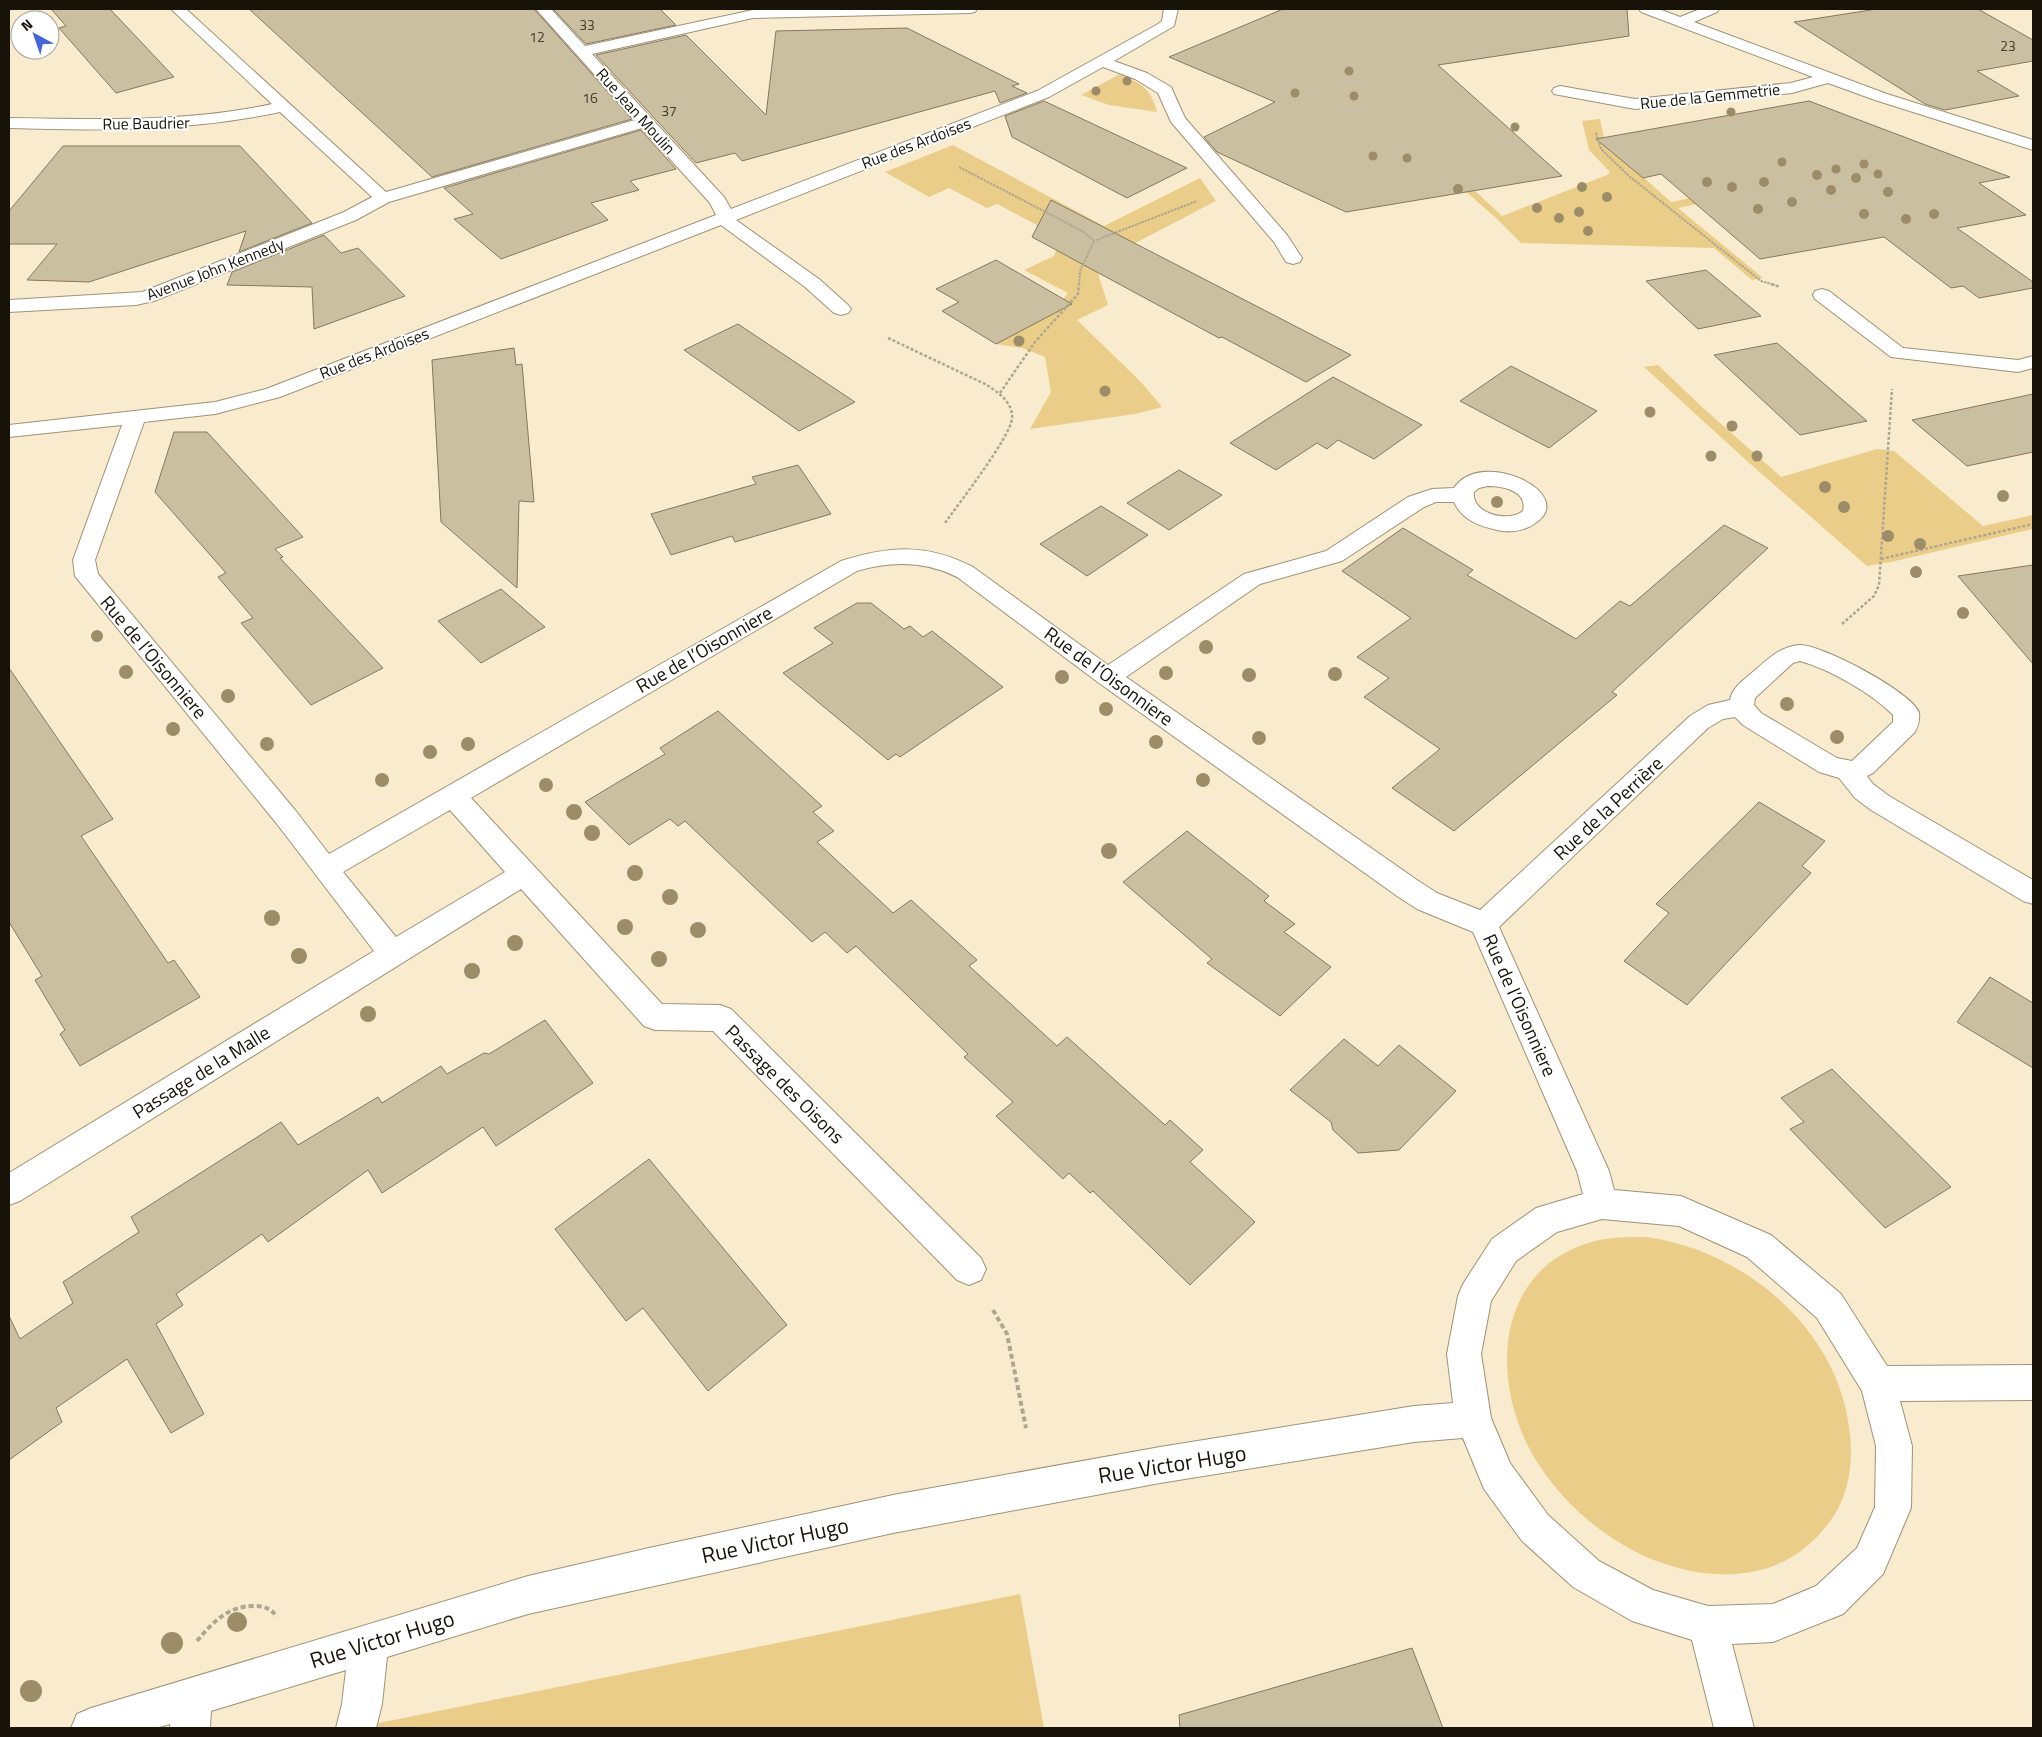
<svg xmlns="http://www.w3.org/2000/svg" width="2042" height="1737" viewBox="0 0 2042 1737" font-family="'Titillium Web',sans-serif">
  <rect width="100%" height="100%" fill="#f9ecce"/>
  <g fill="#eacd89">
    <path d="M1120 74C1141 84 1151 88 1157 112L1109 105 1081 95Z"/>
    <path d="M1600 119 1605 143 1671 202 1796 177 1804 182 1678 208 1763 278 1752 280 1714 248 1521 243 1496 218 1432 162 1415 135 1502 216 1607 175 1610 172 1589 150 1582 121Z"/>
    <path d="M953 145 1104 226 1200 178 1216 201 1095 264 1108 305 1077 320 1141 382 1162 407 1135 414 1030 429 1051 392 1045 357 1022 348 996 344 1051 314 1068 293 1024 270 1054 256 1058 245 1035 224 997 204 987 208 949 188 929 197 885 172Z"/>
    <path d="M1658 365 1702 407 1781 477 1877 449 1894 451 1983 526 2033 515V529L1891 562 1867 566 1747 461 1644 367Z"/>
    <path d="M1646 1237C1745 1250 1841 1331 1850 1435 1853 1463 1849 1493 1833 1517 1814 1545 1789 1564 1756 1571 1721 1579 1684 1572 1651 1559 1607 1540 1568 1508 1541 1468 1491 1395 1488 1275 1588 1243 1606 1237 1627 1237 1646 1237Z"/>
    <path d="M1020 1594 1044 1728H354Z"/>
  </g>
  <g fill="#cbbfa2" stroke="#84785e">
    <path d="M51 9H110L174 77 116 93 59 28 66 26Z"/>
    <path d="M249 9H534L632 119 432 177Z"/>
    <path d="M553 9H660L676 25 586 44Z"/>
    <path d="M1283 9H1627L1629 36 1438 65 1562 176 1346 212 1217 152 1204 137 1275 102 1169 57Z"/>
    <path d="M1877 9H1978L2033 40V61L1977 71 2019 96 1945 110 1925 104 1794 22Z"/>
    <path d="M907 28 1019 84 1012 86 1027 93 1000 103 995 91 742 161 735 153 696 163 596 55 686 35 766 115 776 31Z"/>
    <path d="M1044 101 1108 131 1187 168 1127 198 1012 137 1005 116Z"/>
    <path d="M1809 101 2010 177 1979 183 2026 215 1957 228 2033 282V288L1979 298 1963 286 1951 288 1884 237 1760 259 1661 174 1643 178 1596 139Z"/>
    <path d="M641 130 676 169 630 181 639 190 591 203 608 220 501 259 454 219 473 214 444 188Z"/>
    <path d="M63 146H240L312 223 239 252 246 231 89 282 27 280 57 244H9V211Z"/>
    <path d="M1051 200 1204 279 1351 355 1306 382 1222 337 1219 338 1032 237Z"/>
    <path d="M324 235 341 253 358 248 405 296 314 329 312 287 227 285 232 272Z"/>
    <path d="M996 260 1072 304 996 344 942 311 959 302 936 289Z"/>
    <path d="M1706 270 1761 316 1698 329 1646 281Z"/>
    <path d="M738 324 855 402 799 431 684 350Z"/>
    <path d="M1777 343 1867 421 1800 435 1714 355Z"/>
    <path d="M514 348 516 365 522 364 534 502 519 501 517 588 441 522 432 360Z"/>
    <path d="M1511 366 1597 411 1549 448 1460 401Z"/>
    <path d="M1333 377 1422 425 1374 459 1338 440 1327 449 1317 443 1276 470 1230 443Z"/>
    <path d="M2033 394V452L1967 466 1912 420Z"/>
    <path d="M174 432H207L303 537 275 549 283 557 280 558 383 668 311 705 241 623 253 618 218 577 226 573 155 492Z"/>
    <path d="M798 465 831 514 735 542 732 536 671 555 651 514 756 484 752 477Z"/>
    <path d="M1179 470 1222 495 1169 530 1127 503Z"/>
    <path d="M1101 506 1148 535 1087 576 1040 544Z"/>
    <path d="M1724 525 1768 548 1612 692 1617 695 1454 831 1392 788 1440 749 1364 697 1389 678 1357 657 1411 618 1342 571 1403 528 1473 570 1467 575 1576 639 1620 601 1630 606Z"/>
    <path d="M2033 565V664L1958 576Z"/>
    <path d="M501 589 545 627 481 663 438 621Z"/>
    <path d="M857 603H871L904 629 910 626 923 637 932 631 1003 687 900 757 896 754 888 760 783 673 833 643 814 628Z"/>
    <path d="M9 668 113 819 81 836 168 963 174 960 200 997 80 1066 60 1034 65 1030 35 980 42 976 9 922Z"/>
    <path d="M718 711 822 806 813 812 834 831 817 842 893 913 911 900 977 960 969 966 1057 1046 1067 1037 1165 1125 1170 1120 1203 1150 1190 1162 1255 1222 1190 1285 1093 1191 1090 1193 1069 1173 1063 1179 996 1116 1013 1102 964 1057 968 1054 856 946 847 953 825 932 812 942 685 821 678 826 670 819 629 845 585 802 665 754 660 748Z"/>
    <path d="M1759 802 1825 841 1802 866 1811 873 1687 1005 1624 961 1669 913 1656 904Z"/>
    <path d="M1187 831 1269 896 1264 901 1295 924 1284 932 1331 967 1280 1016 1207 963 1212 959 1123 882Z"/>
    <path d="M1990 977 2033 1003V1068L1957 1022Z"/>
    <path d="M545 1020 593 1083 496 1146 483 1127 382 1193 368 1170 268 1242 262 1234 176 1294 183 1305 156 1324 204 1414 171 1433 127 1359 56 1408 62 1422 9 1460V1316L20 1339 73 1303 63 1282 139 1232 131 1217 281 1122 298 1145 378 1097 382 1103 441 1066 447 1074 484 1053 489 1054Z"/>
    <path d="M1344 1039 1378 1066 1399 1045 1456 1091 1399 1150 1358 1153 1333 1130 1331 1122 1290 1090Z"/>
    <path d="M1832 1069 1951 1187 1885 1228 1790 1129 1804 1122 1781 1098Z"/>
    <path d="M649 1159 787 1325 708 1391 643 1308 626 1321 555 1229Z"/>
    <path d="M1412 1648 1443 1728H1180L1179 1715Z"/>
  </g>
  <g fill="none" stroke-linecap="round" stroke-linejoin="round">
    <g stroke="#9e9277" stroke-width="2">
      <g id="minor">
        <path d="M171 9H186L386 192 635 120 536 9H551L585 46 753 10 977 9 975 12 970 13 753 18 592 54 724 197 731 209 1037 91 1158 24 1162 21 1164 9H1178L1174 26 1114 61 1147 73 1171 87 1185 118 1287 235 1302 258 1300 262 1293 264 1286 262 1274 242 1171 122 1158 93 1135 79 1103 67 1049 97 736 220 819 279 848 305 851 309 848 313 841 315 834 313 805 287 721 225 280 397 215 414 144 422 95 560 98 574 295 810 329 854 841 561C890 546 926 543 973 567L1108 665 1244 574 1326 551 1408 497 1432 489 1454 488C1482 446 1581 495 1534 524 1524 531 1508 533 1497 530 1479 526 1462 520 1454 502H1436L1424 507 1342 561 1260 584 1126 677 1417 880 1437 893 1480 910 1690 716 1708 705 1730 700C1732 687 1744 680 1754 671 1768 659 1779 647 1799 645 1819 643 1914 693 1919 713 1920 720 1918 726 1915 732L1873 773 1867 776 1873 784 1889 796 2033 880V904L2023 901 1871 810 1855 798 1839 778 1819 772 1743 725 1735 717 1723 719 1708 728 1499 927 1609 1171 1614 1190 1681 1196 1771 1235 1841 1294 1887 1366 2033 1365V1400L1900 1401 1912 1446 1911 1508 1883 1574 1843 1614 1773 1642 1732 1644 1754 1728H1714L1692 1640 1632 1621 1573 1587 1522 1541 1484 1489 1463 1438 1414 1442 1160 1483 893 1533 528 1614 387 1657 382 1704 376 1728H336L342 1704 346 1670 211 1711 210 1728H170V1724L156 1728H71L77 1714 91 1708 528 1576 649 1548 893 1495 1160 1447 1414 1406 1453 1403 1447 1354 1458 1296 1463 1284 1492 1239 1536 1208 1583 1194 1577 1171 1473 932 1417 909 1397 896 1099 683 957 577C925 561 891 561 857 571L471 798 662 1004 720 1005 731 1009 981 1258 986 1269 981 1280 969 1285 957 1280 713 1031 655 1030 644 1026 521 889 20 1201 9 1205V1173L374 951 277 824 75 576 73 560 122 425 9 437V425L215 402 266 389 716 215 710 203 642 128 389 202 356 220 154 301 136 305 9 312V300L142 292 344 212 372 197 280 112C191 131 100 131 9 128V118C97 119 185 123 272 104ZM1488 486C1503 486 1528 491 1523 511 1509 523 1471 514 1474 492L1479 488ZM1800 661C1829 669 1873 694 1893 715V722L1852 761 1837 758 1761 713 1754 705 1755 698 1793 663ZM450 810 505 872 396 937 343 872ZM1602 1219 1679 1226 1747 1257 1817 1318 1862 1391 1876 1446 1875 1507 1857 1548 1816 1586 1773 1604 1708 1606 1653 1590 1599 1561 1548 1515 1510 1463 1491 1418 1481 1354 1491 1301 1516 1261 1557 1232Z"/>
        <path d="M1639 9H1659L1680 17 1700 9H1719L1717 12 1694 22 1887 94 2033 140V150L1875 100 1828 83 1792 93 1635 109 1554 94 1552 91 1554 88 1560 86 1635 99 1791 83 1813 77 1641 12Z"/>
        <path d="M1822 289 1829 291 1903 348 2018 360 2033 356V368L2018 372 1891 357 1815 299 1813 295 1815 291Z"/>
      </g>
    </g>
    <g stroke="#b0a68f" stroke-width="2" stroke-dasharray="2.5 1" stroke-linecap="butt">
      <path d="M1596 133 1601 149 1629 176 1761 281 1775 285"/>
      <path d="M959 167 1084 232 1094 241"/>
      <path d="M1079 285 1080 271 1094 241 1197 201"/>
    </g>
    <g stroke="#b0a68f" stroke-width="2.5" stroke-dasharray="3 2" stroke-linecap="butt">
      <path d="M1771 284 1780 287"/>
      <path d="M888 338 985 384C997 391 1014 403 1012 419 1009 439 959 503 945 523"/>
      <path d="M1000 393 1035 342 1078 294 1079 284"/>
      <path d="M1881 559 2033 524"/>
      <path d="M1842 624 1874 596 1879 585 1892 389"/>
    </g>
    <g stroke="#b0a68f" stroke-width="4" stroke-dasharray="5 3" stroke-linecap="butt">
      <path d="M993 1310 1007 1334 1026 1428"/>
      <path d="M197 1641C212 1623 228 1606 253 1606 264 1606 271 1608 277 1617"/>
    </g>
    <use href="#minor" fill="#fff" fill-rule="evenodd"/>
  </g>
  <g fill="#9c8d68">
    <circle cx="1349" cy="71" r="4.5"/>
    <circle cx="1127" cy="81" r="4.5"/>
    <circle cx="1096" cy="91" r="4.5"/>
    <circle cx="1295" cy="93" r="4.5"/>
    <circle cx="1354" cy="96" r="4.5"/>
    <circle cx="1731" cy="112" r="4.5"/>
    <circle cx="1515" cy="127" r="4.5"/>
    <circle cx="1373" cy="156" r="4.5"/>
    <circle cx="1407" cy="158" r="4.5"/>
    <circle cx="1782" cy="162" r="4.5"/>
    <circle cx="1864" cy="164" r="4.5"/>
    <circle cx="1836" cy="169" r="4.5"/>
    <circle cx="1878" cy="174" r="4.5"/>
    <circle cx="1817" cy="175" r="5"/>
    <circle cx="1856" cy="178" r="5"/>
    <circle cx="1707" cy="182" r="5"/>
    <circle cx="1764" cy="182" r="5"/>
    <circle cx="1582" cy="187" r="5"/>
    <circle cx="1732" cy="187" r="5"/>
    <circle cx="1458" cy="189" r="5"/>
    <circle cx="1831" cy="190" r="5"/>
    <circle cx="1888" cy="192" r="5"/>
    <circle cx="1607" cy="197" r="5"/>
    <circle cx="1792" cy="202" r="5"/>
    <circle cx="1537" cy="208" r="5"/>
    <circle cx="1758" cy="209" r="5"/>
    <circle cx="1579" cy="212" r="5"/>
    <circle cx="1864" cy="214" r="5"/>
    <circle cx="1934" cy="214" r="5"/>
    <circle cx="1559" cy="218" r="5"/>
    <circle cx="1906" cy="219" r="5"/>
    <circle cx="1588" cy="231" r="5"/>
    <circle cx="1019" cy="341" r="5.5"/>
    <circle cx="1105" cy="391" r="5.5"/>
    <circle cx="1650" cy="412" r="5.5"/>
    <circle cx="1732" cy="426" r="5.5"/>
    <circle cx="1711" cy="456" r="5.5"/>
    <circle cx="1757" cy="456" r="5.5"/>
    <circle cx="1825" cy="487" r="6"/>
    <circle cx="2003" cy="496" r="6"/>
    <circle cx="1497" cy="502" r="6"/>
    <circle cx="1844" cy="507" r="6"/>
    <circle cx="1888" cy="536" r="6"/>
    <circle cx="1920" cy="544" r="6"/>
    <circle cx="1916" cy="572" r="6"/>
    <circle cx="1963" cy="613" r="6"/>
    <circle cx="97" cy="636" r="6"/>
    <circle cx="1206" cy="647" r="7"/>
    <circle cx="126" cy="672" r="7"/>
    <circle cx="1166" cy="673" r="7"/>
    <circle cx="1335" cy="674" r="7"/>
    <circle cx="1249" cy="675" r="7"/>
    <circle cx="1062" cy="677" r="7"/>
    <circle cx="228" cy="696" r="7"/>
    <circle cx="1787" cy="704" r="7"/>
    <circle cx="1106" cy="709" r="7"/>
    <circle cx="173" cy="729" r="7"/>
    <circle cx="1837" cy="737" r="7"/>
    <circle cx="1259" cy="738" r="7"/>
    <circle cx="1156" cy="742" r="7"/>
    <circle cx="267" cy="744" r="7"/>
    <circle cx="468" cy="744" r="7"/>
    <circle cx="430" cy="752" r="7"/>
    <circle cx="382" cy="780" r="7"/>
    <circle cx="1203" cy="780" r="7"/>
    <circle cx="546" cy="785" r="7"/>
    <circle cx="574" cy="812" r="8"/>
    <circle cx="592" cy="833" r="8"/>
    <circle cx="1109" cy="851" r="8"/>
    <circle cx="635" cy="873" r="8"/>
    <circle cx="670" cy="897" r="8"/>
    <circle cx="272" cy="918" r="8"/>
    <circle cx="625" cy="927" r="8"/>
    <circle cx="698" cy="930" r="8"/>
    <circle cx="515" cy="943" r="8"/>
    <circle cx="299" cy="956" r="8"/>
    <circle cx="659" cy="959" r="8"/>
    <circle cx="472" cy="971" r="8"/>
    <circle cx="368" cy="1014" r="8"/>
    <circle cx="237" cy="1622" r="10"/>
    <circle cx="172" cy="1643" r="11"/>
    <circle cx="31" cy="1691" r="11"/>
  </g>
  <g text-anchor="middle" stroke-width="4" stroke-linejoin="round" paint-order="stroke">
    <g font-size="14" fill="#443e2f">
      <text x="587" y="30">33</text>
      <text x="537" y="42">12</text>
      <text x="2008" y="51">23</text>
      <text x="590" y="103">16</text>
      <text x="669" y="116">37</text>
    </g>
    <g font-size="16" fill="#171309" stroke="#fff">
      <text transform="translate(1710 96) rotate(-6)" y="6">Rue de la Gemmetrie</text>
      <text transform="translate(636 111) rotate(48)" y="6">Rue Jean Moulin</text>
      <text transform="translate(146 123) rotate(-1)" y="6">Rue Baudrier</text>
      <text transform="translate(916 143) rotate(-21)" y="6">Rue des Ardoises</text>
      <text transform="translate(215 269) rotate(-21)" y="6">Avenue John Kennedy</text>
      <text transform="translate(374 353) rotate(-21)" y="6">Rue des Ardoises</text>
    </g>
    <g font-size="19" fill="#171309" stroke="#fff">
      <text transform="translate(704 649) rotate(-30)" y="7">Rue de l’Oisonniere</text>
      <text transform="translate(154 657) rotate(50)" y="7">Rue de l’Oisonniere</text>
      <text transform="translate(1109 676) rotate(36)" y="7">Rue de l’Oisonniere</text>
      <text transform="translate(1608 808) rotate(-43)" y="7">Rue de la Perrière</text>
      <text transform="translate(1520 1005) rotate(66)" y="7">Rue de l’Oisonniere</text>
      <text transform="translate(201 1072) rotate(-32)" y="7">Passage de la Malle</text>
      <text transform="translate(785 1084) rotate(45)" y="7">Passage des Oisons</text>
    </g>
    <g font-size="22" fill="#171309" stroke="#fff">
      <text transform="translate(1172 1464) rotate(-9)" y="8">Rue Victor Hugo</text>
      <text transform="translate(775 1540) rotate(-12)" y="8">Rue Victor Hugo</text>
      <text transform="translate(382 1639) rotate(-17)" y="8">Rue Victor Hugo</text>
    </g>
  </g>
  <rect width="2042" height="1737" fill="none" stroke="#171309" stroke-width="20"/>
  <g transform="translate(35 35) rotate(320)"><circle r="24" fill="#ffffff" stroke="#a2a19d"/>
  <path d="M0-4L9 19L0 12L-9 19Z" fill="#4466d9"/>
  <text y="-8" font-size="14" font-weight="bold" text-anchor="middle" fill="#171309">N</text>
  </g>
</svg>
